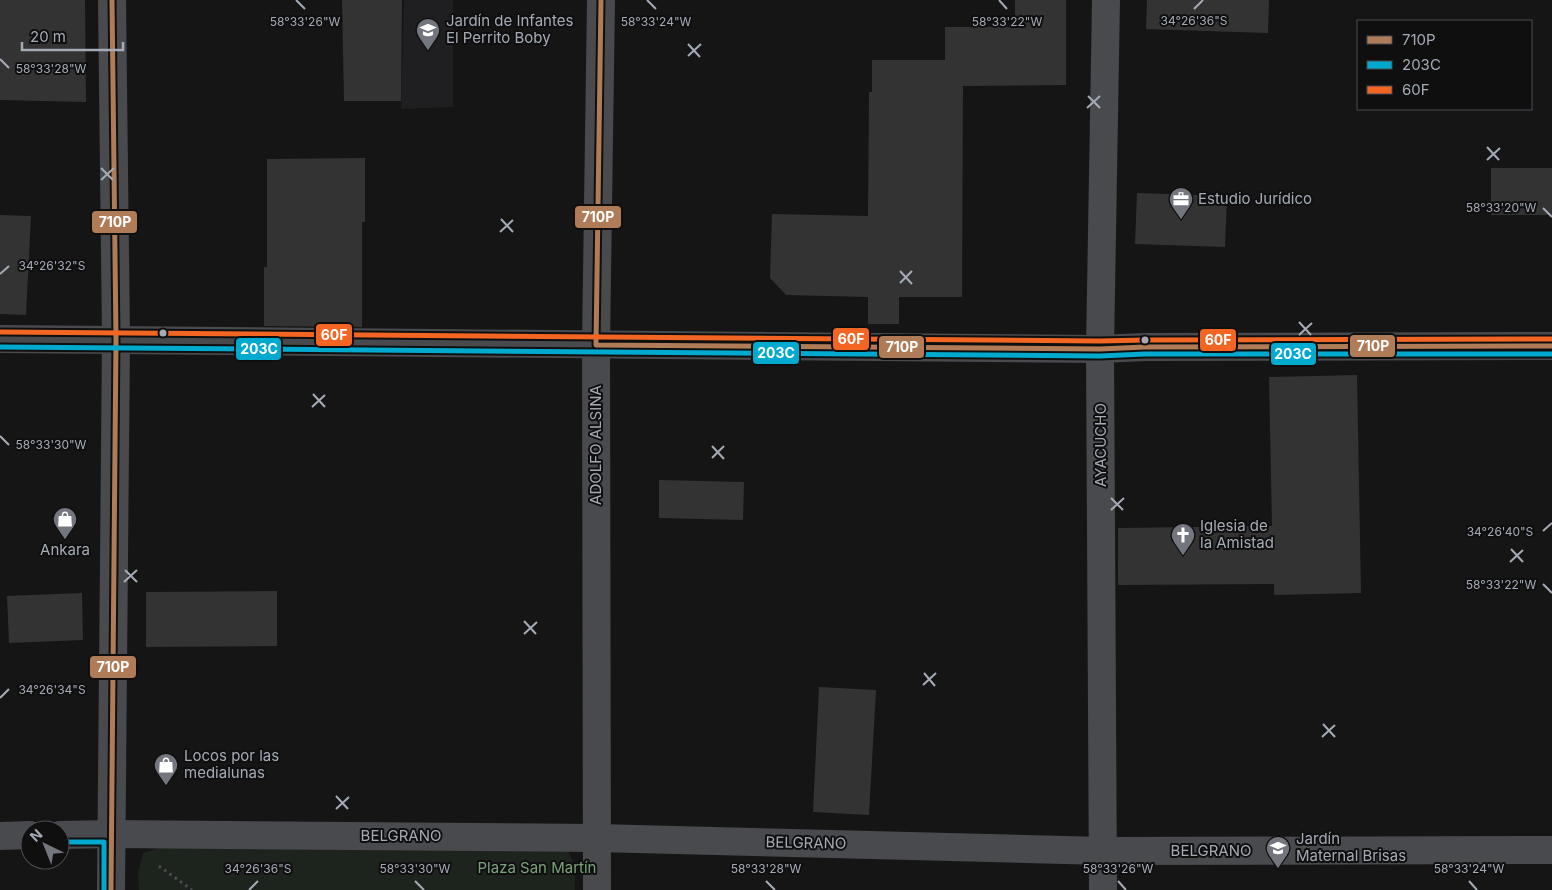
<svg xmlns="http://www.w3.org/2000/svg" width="1552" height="890" viewBox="0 0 1552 890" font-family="Inter,sans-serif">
  <rect width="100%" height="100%" fill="#151515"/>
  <path fill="#1f1f21" d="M404 0H453V107L401 109Z"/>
  <path fill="#1d231d" d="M162 847 568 850 575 866V890H139L138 872 143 853Z"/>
  <g fill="#333334">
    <path d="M0 0H85L86 102 0 100Z"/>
    <path d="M342 0H402L401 101H344Z"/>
    <path d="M1015 0H1066V85L963 86 962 297H899V324H868V297L786 295 770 278 772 214 868 216 869 92H872V60H945V27H1015Z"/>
    <path d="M1147 0H1269L1268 33 1146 29Z"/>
    <path d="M365 158V222H362V327L264 326V267H267V159Z"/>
    <rect x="1491" y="168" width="61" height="47"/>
    <path d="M1137 193 1227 196 1225 247 1135 244Z"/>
    <path d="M0 215 31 216 26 315 0 314Z"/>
    <path d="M1357 375 1361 593 1274 595V584L1118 585V528L1272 526 1269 377Z"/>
    <path d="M659 480 744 482 743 520 659 518Z"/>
    <path d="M277 591V646L146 647V592Z"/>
    <path d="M82 593 83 640 9 643 7 596Z"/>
    <path d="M819 687 876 690 869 815 813 812Z"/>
  </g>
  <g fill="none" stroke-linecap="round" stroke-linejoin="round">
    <path stroke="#4b4c50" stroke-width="3" stroke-dasharray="2.5 4" stroke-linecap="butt" d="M159 866 192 890"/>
    <g stroke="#494a4e" stroke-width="28">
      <path d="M0 339 1100 349 1145 347 1552 346"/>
      <path d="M60 835 111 834 597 838 1104 851 1552 850"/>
      <path d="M0 836 30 835"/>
      <path d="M111 890 116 339 112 0"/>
      <path d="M597 890 596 345 601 0"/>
    </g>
    <path stroke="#494a4e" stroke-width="28" d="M1103 890 1100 349 1106 0"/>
    <g stroke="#0f0f10" stroke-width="9">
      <g id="bus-1">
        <path d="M601 0 596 345 1100 349 1145 347 1552 346"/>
        <path d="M111 890 116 339 112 0"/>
      </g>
    </g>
    <g stroke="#0f0f10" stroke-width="9">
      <g id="bus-2">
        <path d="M0 347 1100 356 1145 354H1552"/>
        <path d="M60 842H104V890"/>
      </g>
    </g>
    <g stroke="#0f0f10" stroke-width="9">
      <path id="bus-3" d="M0 332 1100 341 1145 340 1552 339"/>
    </g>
    <use href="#bus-1" stroke="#b07c57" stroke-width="5"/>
    <use href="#bus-2" stroke="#00a9ce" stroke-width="5"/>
    <use href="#bus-3" stroke="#f26522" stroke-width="5"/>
  </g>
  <path fill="none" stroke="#a5abb6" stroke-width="2" d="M296 0 305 9M647 0 656 9M999 0 1007 9M1194 9 1203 0M688 44 700 57M688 56 701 44M0 59 9 68M1088 96 1100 108M1087 108 1100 96M1487 147 1499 160M1487 160 1500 148M101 168 113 180M101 180 114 168M1543 208 1552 217M501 219 513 232M500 232 513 220M900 271 912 284M0 274 9 266M900 283 912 271M1299 322 1311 335M1299 335 1312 323M313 394 325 407M312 407 325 395M0 436 9 445M712 446 724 459M712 458 724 446M1111 498 1123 510M1111 510 1124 498M1543 531 1552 523M1511 549 1523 562M1510 562 1523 550M125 570 137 582M124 582 137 570M1543 584 1552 593M524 621 536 634M524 634 537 622M924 673 935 686M923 685 936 673M0 698 9 689M1323 724 1335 737M1322 737 1335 725M336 796 348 809M336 809 349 797M415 881 424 890M766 881 775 890M1118 881 1126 890M1469 881 1477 890M249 890 258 881"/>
  <defs>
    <g id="school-pin" transform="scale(1.25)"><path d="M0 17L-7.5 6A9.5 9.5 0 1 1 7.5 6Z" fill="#73767e" stroke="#0f0f10"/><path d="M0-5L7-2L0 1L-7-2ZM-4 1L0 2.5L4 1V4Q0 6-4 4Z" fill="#fff"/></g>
    <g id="office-pin" transform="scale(1.25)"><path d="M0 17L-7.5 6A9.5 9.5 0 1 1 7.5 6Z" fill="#73767e" stroke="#0f0f10"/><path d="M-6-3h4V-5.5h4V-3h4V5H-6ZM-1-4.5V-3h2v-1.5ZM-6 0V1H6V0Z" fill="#fff"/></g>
    <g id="shop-pin" transform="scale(1.25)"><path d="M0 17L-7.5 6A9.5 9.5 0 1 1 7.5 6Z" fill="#73767e" stroke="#0f0f10"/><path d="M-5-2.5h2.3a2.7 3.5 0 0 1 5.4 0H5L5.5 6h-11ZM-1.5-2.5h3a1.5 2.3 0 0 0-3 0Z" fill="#fff"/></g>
    <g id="church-pin" transform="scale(1.25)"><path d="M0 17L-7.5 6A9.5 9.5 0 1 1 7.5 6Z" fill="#73767e" stroke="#0f0f10"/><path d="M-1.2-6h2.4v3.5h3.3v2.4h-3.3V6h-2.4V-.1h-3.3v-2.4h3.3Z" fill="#fff"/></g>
  </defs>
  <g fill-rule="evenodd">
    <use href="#school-pin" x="428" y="30"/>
    <use href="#office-pin" x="1181" y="199"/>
    <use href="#shop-pin" x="65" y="519"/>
    <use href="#church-pin" x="1183" y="535"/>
    <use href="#shop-pin" x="166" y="765"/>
    <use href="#school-pin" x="1278" y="848"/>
  </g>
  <g fill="#a5abb6" stroke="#0f0f10" stroke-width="2">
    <circle cx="163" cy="333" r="4.5"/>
    <circle cx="1145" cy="340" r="4.5"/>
  </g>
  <g text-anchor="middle" stroke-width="4" stroke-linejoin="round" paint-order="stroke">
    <g font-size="15" fill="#a5abb6" stroke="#0f0f10" text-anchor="start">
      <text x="446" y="26">Jardín de Infantes<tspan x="446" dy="17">El Perrito Boby</tspan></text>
      <text x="1198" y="204">Estudio Jurídico</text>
      <text x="1200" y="531">Iglesia de<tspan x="1200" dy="17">la Amistad</tspan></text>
      <text x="65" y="555" text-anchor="middle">Ankara</text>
      <text x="184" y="761">Locos por las<tspan x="184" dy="17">medialunas</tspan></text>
      <text x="1296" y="844">Jardín<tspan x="1296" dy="17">Maternal Brisas</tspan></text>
    </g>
    <g font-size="15" fill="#a5abb6" stroke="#0f0f10">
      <text transform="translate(596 445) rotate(-90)" y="5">ADOLFO ALSINA</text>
      <text transform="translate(1101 445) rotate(-90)" y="5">AYACUCHO</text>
      <text x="401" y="841">BELGRANO</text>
      <text transform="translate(806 843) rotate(1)" y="5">BELGRANO</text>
      <text x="1211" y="856">BELGRANO</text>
    </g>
    <g font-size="15" fill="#7ba27b" stroke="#0f0f10">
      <text x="537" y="873">Plaza San Martín</text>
    </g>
  </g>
  <g font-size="12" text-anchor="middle" fill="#a5abb6" stroke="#0f0f10" stroke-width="4" stroke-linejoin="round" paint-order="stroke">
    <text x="1194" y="25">34°26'36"S</text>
    <text x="305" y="26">58°33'26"W</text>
    <text x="656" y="26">58°33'24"W</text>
    <text x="1007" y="26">58°33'22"W</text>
    <text x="51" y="73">58°33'28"W</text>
    <text x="1501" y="212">58°33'20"W</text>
    <text x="52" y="270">34°26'32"S</text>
    <text x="51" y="449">58°33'30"W</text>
    <text x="1500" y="536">34°26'40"S</text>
    <text x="1501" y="589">58°33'22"W</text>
    <text x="52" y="694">34°26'34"S</text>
    <text x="415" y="873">58°33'30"W</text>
    <text x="766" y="873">58°33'28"W</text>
    <text x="1118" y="873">58°33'26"W</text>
    <text x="1469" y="873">58°33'24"W</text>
    <text x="258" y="873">34°26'36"S</text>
  </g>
  <g stroke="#0f0f10" stroke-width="2">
    <rect x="574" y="205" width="48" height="24" rx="5" fill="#b07c57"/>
    <rect x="91" y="210" width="47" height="24" rx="5" fill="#b07c57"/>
    <rect x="315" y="323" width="38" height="24" rx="5" fill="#f26522"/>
    <rect x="832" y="327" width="38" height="24" rx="5" fill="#f26522"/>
    <rect x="1199" y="328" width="38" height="24" rx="5" fill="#f26522"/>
    <rect x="1349" y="334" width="47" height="24" rx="5" fill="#b07c57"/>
    <rect x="878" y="335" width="47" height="24" rx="5" fill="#b07c57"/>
    <rect x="235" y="337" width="47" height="24" rx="5" fill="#00a9ce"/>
    <rect x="752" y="341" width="48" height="24" rx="5" fill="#00a9ce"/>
    <rect x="1270" y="342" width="47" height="24" rx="5" fill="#00a9ce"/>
    <rect x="89" y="655" width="48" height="24" rx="5" fill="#b07c57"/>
  </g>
  <g font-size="14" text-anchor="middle" font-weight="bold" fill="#fff">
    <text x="598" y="222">710P</text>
    <text x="115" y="227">710P</text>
    <text x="334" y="340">60F</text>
    <text x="851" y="344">60F</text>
    <text x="1218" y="345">60F</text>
    <text x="1373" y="351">710P</text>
    <text x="902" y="352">710P</text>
    <text x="259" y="354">203C</text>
    <text x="776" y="358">203C</text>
    <text x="1293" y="359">203C</text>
    <text x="113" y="672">710P</text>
  </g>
  <rect x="1357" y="20" width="175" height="90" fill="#0f0f10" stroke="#4b4d52"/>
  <rect x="1367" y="36" width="25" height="8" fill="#b07c57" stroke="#4b4d52"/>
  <text x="1402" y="45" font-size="15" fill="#a5abb6">710P</text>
  <rect x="1367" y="61" width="25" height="8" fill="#00a9ce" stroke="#4b4d52"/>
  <text x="1402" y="70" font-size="15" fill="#a5abb6">203C</text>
  <rect x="1367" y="86" width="25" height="8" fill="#f26522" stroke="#4b4d52"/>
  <text x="1402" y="95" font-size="15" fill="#a5abb6">60F</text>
  <g transform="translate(45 845) rotate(317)"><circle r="24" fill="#0f0f10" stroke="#4b4d52"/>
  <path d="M0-4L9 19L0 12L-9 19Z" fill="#73767e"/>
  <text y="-8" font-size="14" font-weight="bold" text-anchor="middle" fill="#a5abb6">N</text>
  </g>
  <path d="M22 42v8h101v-8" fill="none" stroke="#a5abb6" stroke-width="2.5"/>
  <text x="30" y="42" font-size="15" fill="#a5abb6" stroke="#0f0f10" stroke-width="4" paint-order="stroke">20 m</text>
</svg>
